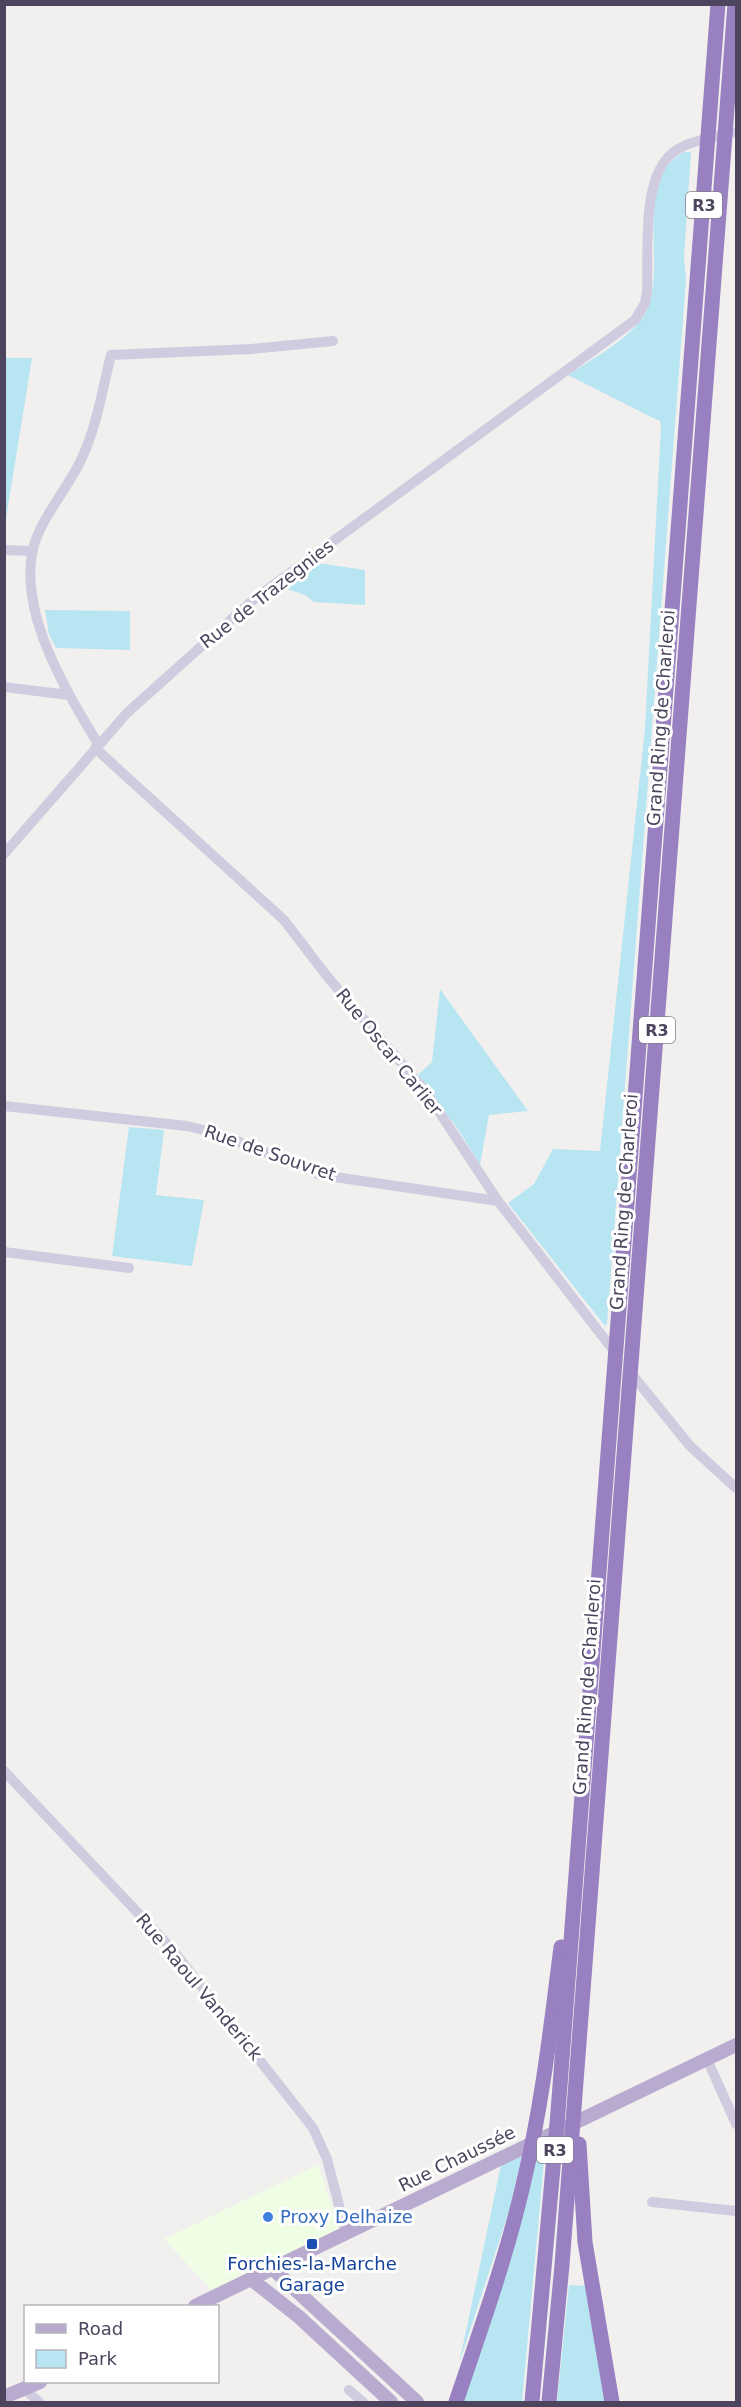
<svg xmlns="http://www.w3.org/2000/svg" width="741" height="2407" viewBox="0 0 741 2407" font-family="'DejaVu Sans',sans-serif">
  <rect width="100%" height="100%" fill="#f1f0ee"/>
  <path fill="#f0fde5" d="M318 2165 339 2229 212 2290 164 2239Z"/>
  <g fill="#b8e5f2">
    <path d="M684 152H691L684 257 686 279 607 1324 605 1326 508 1203 534 1184 553 1149 600 1151 645 728 661 427 660 421 653 418 568 375C591 360 631 338 644 315 671 269 629 182 684 152Z"/>
    <path d="M5 358H32L5 525 4 358Z"/>
    <path d="M310 562 365 570V605L314 602 305 595 281 587Z"/>
    <path d="M45 610 130 611V650L56 648 49 634Z"/>
    <path d="M440 989 528 1111 489 1115 480 1165 458 1129 417 1076 432 1062Z"/>
    <path d="M129 1127 164 1130 156 1195 204 1200 192 1266 112 1256Z"/>
    <path d="M545 2150 522 2402H459L535 2151Z"/>
    <path d="M522 2156 509 2211 459 2364 501 2165Z"/>
    <path d="M569 2285 588 2286 606 2402H557Z"/>
  </g>
  <g fill="none" stroke-linecap="round" stroke-linejoin="round">
    <g stroke="#d1cbdf" stroke-width="10">
      <path d="M4 550 33 551"/>
      <path d="M4 687 69 695"/>
      <path d="M98 744C66 690 21 618 32 553 38 522 65 492 79 464 96 431 102 391 111 355L251 349 333 341"/>
      <path d="M95 748 284 920 326 975 426 1092 498 1201 617 1355"/>
      <path d="M4 854 127 713 253 600 635 320 645 303 647 291C649 252 640 175 675 151 691 140 717 137 736 132"/>
      <path d="M4 1106 187 1126 220 1134 321 1175 498 1201"/>
      <path d="M4 1252 129 1268"/>
      <path d="M630 1372 690 1446 736 1488"/>
      <path d="M4 1771 172 1949 313 2128 327 2159 346 2232"/>
      <path d="M707 2059 736 2124"/>
      <path d="M652 2202 736 2211"/>
      <path d="M24 2389 39 2402"/>
      <path d="M349 2390 363 2402"/>
    </g>
    <g stroke="#b8abcf" stroke-width="14">
      <path d="M273 2269 417 2402"/>
      <path d="M251 2279 299 2317 391 2402"/>
      <path d="M195 2306 736 2045"/>
      <path d="M4 2397 40 2382"/>
    </g>
    <g stroke="#9981c1" stroke-width="15">
      <path d="M579 2144 585 2242 612 2402"/>
      <path d="M456 2402C480 2331 506 2259 523 2185 542 2107 551 2026 561 1947"/>
      <path d="M532 2402 558 2112 718 4"/>
      <path d="M549 2402 562 2265 735 4"/>
    </g>
  </g>
  <circle fill="#3f7fe0" stroke="#fff" stroke-width="2" cx="268" cy="2217" r="6"/>
  <rect fill="#1a4fb4" stroke="#fff" stroke-width="2" x="306" y="2238" width="12" height="12" rx="3"/>
  <g text-anchor="middle" stroke-width="6" stroke-linejoin="round" paint-order="stroke">
    <g fill="#fff" stroke="#827d8e" stroke-width="1.5">
      <rect x="686" y="192" width="36" height="26" rx="4.5"/>
      <rect x="639" y="1017" width="36" height="26" rx="4.5"/>
      <rect x="537" y="2137" width="36" height="26" rx="4.5"/>
    </g>
    <g font-size="16" font-weight="bold" fill="#4c455d">
      <text x="704" y="211">R3</text>
      <text x="657" y="1036">R3</text>
      <text x="555" y="2156">R3</text>
    </g>
    <g font-size="18" fill="#4c455d" stroke="#fff">
      <text transform="translate(267 594) rotate(-38)" y="6">Rue de Trazegnies</text>
      <text transform="translate(661 718) rotate(-86)" y="6">Grand Ring de Charleroi</text>
      <text transform="translate(389 1052) rotate(51)" y="6">Rue Oscar Carlier</text>
      <text transform="translate(270 1153) rotate(19)" y="6">Rue de Souvret</text>
      <text transform="translate(624 1202) rotate(-86)" y="6">Grand Ring de Charleroi</text>
      <text transform="translate(587 1687) rotate(-86)" y="6">Grand Ring de Charleroi</text>
      <text transform="translate(199 1987) rotate(50)" y="6">Rue Raoul Vanderick</text>
      <text transform="translate(457 2159) rotate(-26)" y="6">Rue Chaussée</text>
    </g>
    <g font-size="18" fill="#366cbe" stroke="#fff" text-anchor="start">
      <text x="280" y="2223">Proxy Delhaize</text>
    </g>
    <g font-size="18" fill="#164399" stroke="#fff">
      <text x="312" y="2270">Forchies-la-Marche<tspan x="312" dy="21">Garage</tspan></text>
    </g>
  </g>
  <rect width="741" height="2407" fill="none" stroke="#4c455d" stroke-width="12"/>
  <rect x="24" y="2305" width="195" height="78" fill="#ffffff" stroke="#b7b5be" stroke-width="1.5"/>
  <rect x="36" y="2324" width="30" height="9" fill="#b8abcf" stroke="#b7b5be" stroke-width="1.5"/>
  <text x="78" y="2335" font-size="18" fill="#4c455d">Road</text>
  <rect x="36" y="2350" width="30" height="18" fill="#b8e5f2" stroke="#b7b5be" stroke-width="1.5"/>
  <text x="78" y="2365" font-size="18" fill="#4c455d">Park</text>
</svg>
